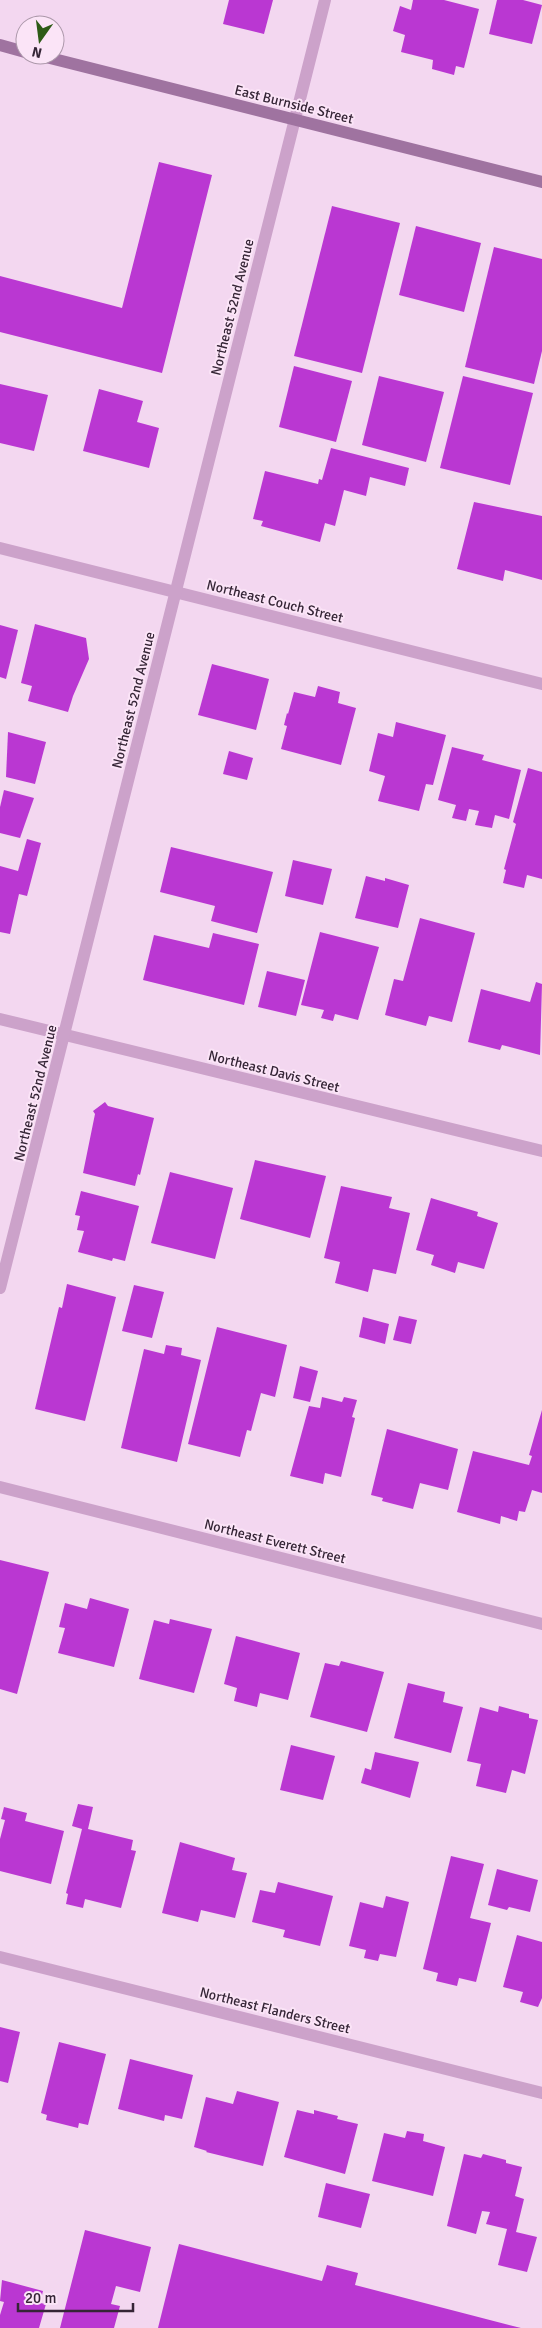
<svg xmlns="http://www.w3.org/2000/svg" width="542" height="2328" viewBox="0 0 542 2328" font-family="Signika,sans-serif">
  <rect width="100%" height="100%" fill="#f3d7f0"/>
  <g fill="#ba37d2">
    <path d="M229 0H273L264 34 223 24Z"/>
    <path d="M413 0H444L479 9 464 68 456 66 454 75 432 69 433 60 401 52 405 35 393 31 400 6 411 10Z"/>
    <path d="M497 0H523L542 5 532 44 489 34Z"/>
    <path d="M159 162 212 175 162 373 0 332V276L122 308Z"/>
    <path d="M332 206 400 223 362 373 294 356Z"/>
    <path d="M416 226 481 243 464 312 399 295Z"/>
    <path d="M494 247 542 259V351L534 384 465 367Z"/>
    <path d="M294 366 352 381 336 442 279 427Z"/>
    <path d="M379 376 444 392 426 462 362 445Z"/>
    <path d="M463 376 533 393 510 485 440 468Z"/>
    <path d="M0 384 48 395 34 451 0 443Z"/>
    <path d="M99 389 143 401 137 422 159 428 149 468 83 451Z"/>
    <path d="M331 448 409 468 405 486 370 477 366 496 344 490 335 526 325 523 320 542 261 526 263 521 253 519 265 471 318 484 319 479 322 480Z"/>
    <path d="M474 502 542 516V580L505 570 503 581 457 569Z"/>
    <path d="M35 624 86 638 89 659 73 696 68 712 28 701 32 686 21 683Z"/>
    <path d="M0 625 18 630 6 679 0 677Z"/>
    <path d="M212 664 269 679 256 730 198 715Z"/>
    <path d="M318 686 340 692 338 703 356 708 341 765 281 749 287 726 284 725 287 713 288 714 294 692 315 697Z"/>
    <path d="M396 722 446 735 433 785 426 784 419 811 378 801 385 776 369 771 378 733 393 737Z"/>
    <path d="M8 732 46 742 35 784 6 777Z"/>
    <path d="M452 747 484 755 482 760 521 770 509 819 495 815 492 828 475 825 479 811 469 809 466 821 452 818 456 805 438 800Z"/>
    <path d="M229 751 253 758 247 780 223 774Z"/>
    <path d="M528 768 542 772V879L527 875 524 888 503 883 506 870 504 869 516 824 513 822Z"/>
    <path d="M4 790 34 798 20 838 0 833V807Z"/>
    <path d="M27 839 41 843 27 896 19 894 10 934 0 932V866L18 871Z"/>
    <path d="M171 847 273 872 257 933 211 921 215 906 160 892Z"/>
    <path d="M293 860 332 869 323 905 285 896Z"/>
    <path d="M366 876 385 881V878L409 885 398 928 355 918Z"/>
    <path d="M420 918 475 933 452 1022 429 1016 426 1026 385 1015 394 979 403 981Z"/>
    <path d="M320 932 379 947 358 1020 335 1014 333 1021 321 1018 324 1010 301 1005Z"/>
    <path d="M213 933 259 944 244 1005 143 980 154 935 209 948Z"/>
    <path d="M267 971 305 980 296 1016 258 1007Z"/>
    <path d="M536 982 542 984 540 1055 502 1045 500 1050 468 1042 481 989 530 1002Z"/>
    <path d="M105 1102 108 1106 154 1118 140 1175 138 1174 135 1186 83 1173 95 1114 93 1111Z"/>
    <path d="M255 1160 326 1176 310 1238 240 1219Z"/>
    <path d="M170 1172 233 1188 215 1259 151 1243Z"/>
    <path d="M341 1186 392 1197 389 1208 410 1213 396 1274 373 1269 368 1292 335 1283 340 1262 324 1258Z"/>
    <path d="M81 1191 139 1206 125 1261 113 1258 112 1261 78 1252 84 1231 77 1230 80 1216 75 1215Z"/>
    <path d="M431 1198 478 1212 477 1216 498 1223 484 1269 458 1262 455 1273 431 1265 434 1255 416 1250Z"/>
    <path d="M67 1284 116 1297 85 1421 35 1409 59 1307 62 1308Z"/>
    <path d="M134 1285 164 1292 152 1338 122 1331Z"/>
    <path d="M399 1316 417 1320 411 1344 393 1340Z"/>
    <path d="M363 1317 389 1324 385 1344 359 1337Z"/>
    <path d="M217 1327 287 1345 275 1397 261 1393 251 1431 247 1430 240 1457 188 1444Z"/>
    <path d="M166 1345 182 1348 181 1355 201 1360 177 1462 121 1448 144 1349 164 1354Z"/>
    <path d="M300 1366 318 1371 310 1402 293 1398Z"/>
    <path d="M322 1397 342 1402 344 1397 357 1400 352 1417 355 1418 341 1477 325 1473 323 1484 290 1476 309 1406 320 1408Z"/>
    <path d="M542 1410V1493L532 1490 525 1512 519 1511 517 1521 501 1516 500 1524 457 1512 473 1451 529 1465 532 1456 529 1455Z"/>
    <path d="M387 1429 458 1449 448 1490 420 1483 413 1509 382 1501 383 1498 371 1495Z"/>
    <path d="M0 1560 49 1572 17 1694 0 1689Z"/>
    <path d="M90 1598 129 1609 114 1667 58 1653 65 1628 59 1627 65 1603 87 1609Z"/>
    <path d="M170 1619 212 1629 194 1693 139 1679 154 1620 169 1624Z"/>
    <path d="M236 1636 300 1653 288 1700 260 1693 257 1707 234 1701 237 1688 224 1684Z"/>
    <path d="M341 1661 384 1672 367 1732 310 1717 325 1663 339 1666Z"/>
    <path d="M408 1683 445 1692 443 1702 463 1707 451 1753 394 1738Z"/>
    <path d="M499 1706 529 1714V1718L538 1720 525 1774 512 1770 506 1793 476 1786 481 1764 467 1761 480 1707 498 1712Z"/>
    <path d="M291 1745 335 1756 323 1800 280 1790Z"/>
    <path d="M375 1752 419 1762 410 1798 361 1783 365 1768 371 1770Z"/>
    <path d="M78 1804 93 1807 88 1829 133 1840 131 1850 136 1851 121 1908 85 1899 83 1908 66 1904 68 1894 66 1893 82 1829 72 1826Z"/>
    <path d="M4 1807 27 1813 25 1821 64 1831 51 1884 0 1871V1839L5 1820 1 1819Z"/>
    <path d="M180 1842 235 1858 232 1870 247 1873 235 1918 201 1910 198 1922 162 1913Z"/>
    <path d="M451 1856 484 1864 470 1918 491 1923 476 1982 459 1978 457 1986 436 1981 438 1973 423 1969Z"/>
    <path d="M497 1869 538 1880 530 1912 509 1907 507 1910 488 1905Z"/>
    <path d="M278 1882 333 1896 320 1946 283 1937 285 1930 252 1922 260 1890 275 1893Z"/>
    <path d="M386 1896 409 1902 396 1957 380 1954 378 1961 364 1958 366 1950 349 1946 360 1902 383 1908Z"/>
    <path d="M517 1935 542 1942V1998L538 2007 520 2002 523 1992 503 1987Z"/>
    <path d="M0 2027 20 2032 8 2083 0 2081Z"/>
    <path d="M59 2042 106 2054 88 2125 79 2123 78 2128 46 2120 47 2115 41 2113Z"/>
    <path d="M130 2059 193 2075 182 2119 165 2115 164 2121 118 2109Z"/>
    <path d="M237 2091 279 2102 263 2166 206 2152 207 2151 194 2147 206 2097 233 2104Z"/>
    <path d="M297 2110 314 2114V2110L338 2116 337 2119 358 2124 345 2174 284 2157Z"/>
    <path d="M407 2131 424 2134 423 2141 445 2147 433 2196 372 2181 384 2133 405 2138Z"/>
    <path d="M464 2154 481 2158 483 2154 506 2160V2163L522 2167 515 2196 524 2199 516 2232 537 2237 527 2272 498 2265 507 2229 486 2224 490 2212 482 2211 476 2234 447 2226Z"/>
    <path d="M326 2183 370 2194 361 2228 318 2217Z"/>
    <path d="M85 2230 151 2247 140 2292 116 2286 111 2304 120 2306 114 2328H60Z"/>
    <path d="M179 2244 322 2281 327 2265 358 2273 355 2285 521 2328H158Z"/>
    <path d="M2 2280 43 2291 40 2303 46 2304 39 2328H0V2315L4 2302 0 2301Z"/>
  </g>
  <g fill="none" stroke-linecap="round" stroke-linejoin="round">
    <g stroke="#cca2ca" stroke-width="12">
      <path d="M0 548 542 684"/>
      <path d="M0 1019 542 1151"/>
      <path d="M0 1288 325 0"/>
      <path d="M0 1487 542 1624"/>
      <path d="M0 1957 542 2093"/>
    </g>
    <g stroke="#9f73a0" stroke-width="12">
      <path d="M0 45 25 52"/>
      <path d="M38 55 542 182"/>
    </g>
  </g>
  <g text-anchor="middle" stroke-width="4" stroke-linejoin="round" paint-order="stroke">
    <g font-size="14" fill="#352536" stroke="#fbe4f7">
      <text transform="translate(294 104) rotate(14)" y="5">East Burnside Street</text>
      <text transform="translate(232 307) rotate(-76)" y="5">Northeast 52nd Avenue</text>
      <text transform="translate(275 601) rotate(14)" y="5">Northeast Couch Street</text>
      <text transform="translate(133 700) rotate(-76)" y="5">Northeast 52nd Avenue</text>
      <text transform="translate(274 1071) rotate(14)" y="5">Northeast Davis Street</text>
      <text transform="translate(35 1093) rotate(-76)" y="5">Northeast 52nd Avenue</text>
      <text transform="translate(275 1541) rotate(14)" y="5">Northeast Everett Street</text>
      <text transform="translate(275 2010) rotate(14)" y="5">Northeast Flanders Street</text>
    </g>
  </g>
  <g transform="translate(40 40) rotate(194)"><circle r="24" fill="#fbe4f7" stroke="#ac98aa"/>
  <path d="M0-4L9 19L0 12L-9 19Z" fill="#2e5b17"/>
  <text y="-8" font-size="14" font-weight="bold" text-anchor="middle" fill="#352536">N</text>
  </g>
  <path d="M18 2303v8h115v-8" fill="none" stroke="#352536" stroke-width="2.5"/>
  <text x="25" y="2303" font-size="15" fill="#352536" stroke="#fbe4f7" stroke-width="4" paint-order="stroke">20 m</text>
</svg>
